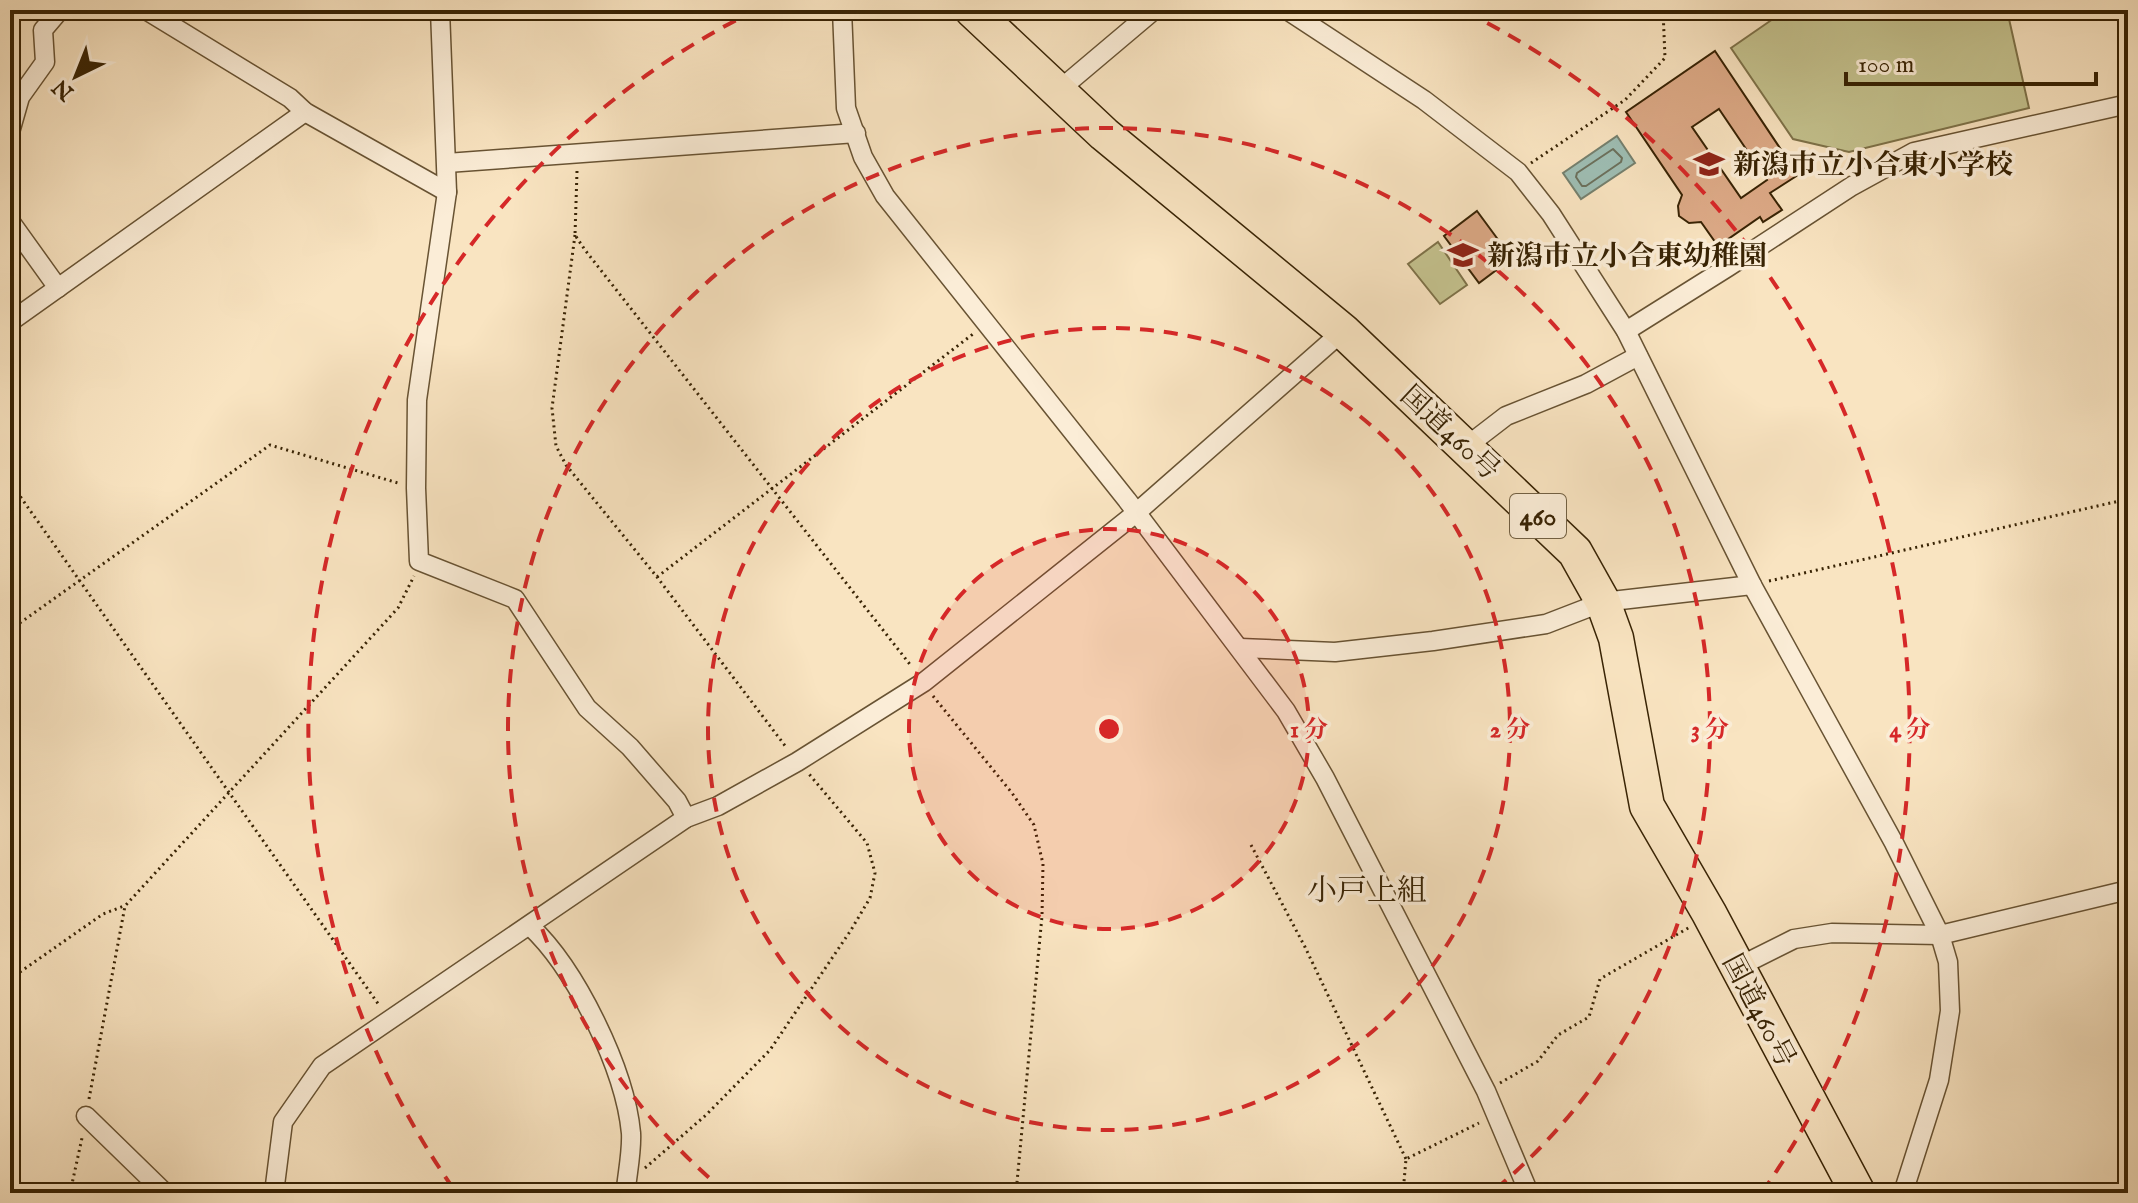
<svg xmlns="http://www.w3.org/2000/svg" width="2138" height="1203" viewBox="0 0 2138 1203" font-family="'IM FELL English','Noto Serif JP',serif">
  <rect width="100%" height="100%" fill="#f9e4c1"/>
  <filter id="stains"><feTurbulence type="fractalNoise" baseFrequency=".0025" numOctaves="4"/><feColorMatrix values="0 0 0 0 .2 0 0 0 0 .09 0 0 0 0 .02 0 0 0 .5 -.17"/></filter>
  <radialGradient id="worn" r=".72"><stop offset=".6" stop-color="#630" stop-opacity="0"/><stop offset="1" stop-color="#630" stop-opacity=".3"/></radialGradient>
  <g fill="#c4c28e" stroke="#7e7249" stroke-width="2">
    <path d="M1786 10H2007L2029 108 1849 152 1793 139 1731 48Z"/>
    <path d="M1438 242 1467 285 1440 304 1408 264Z"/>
  </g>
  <path fill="#9ebeb4" stroke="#75806e" stroke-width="2" d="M1617 136 1635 163 1581 199 1563 173Z"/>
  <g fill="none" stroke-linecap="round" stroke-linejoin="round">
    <path stroke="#6b705c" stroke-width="2" d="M1613 149 1622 158 1621 162 1586 186H1582L1576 177 1577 173Z"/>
  </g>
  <g fill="#dca986" stroke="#382304" stroke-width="2" fill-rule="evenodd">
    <path d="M1715 51 1798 175 1770 193 1782 210 1763 222 1760 217 1718 246 1701 222 1689 223 1679 216 1678 206 1682 195 1626 112ZM1719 109 1767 180 1741 198 1692 127Z"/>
    <path d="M1477 211 1505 249 1500 253 1507 262 1479 283 1444 236Z"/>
  </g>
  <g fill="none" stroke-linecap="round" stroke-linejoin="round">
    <g stroke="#685333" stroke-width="21">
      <g id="street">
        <path d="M146 10 290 98 305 112 447 192"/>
        <path d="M440 10 447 192 417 400 416 488 419 561 515 599 587 708 630 747 677 801 686 818"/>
        <path d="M842 10 846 108 863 157 885 196 1127 500 1286 711 1325 778 1486 1091 1529 1193"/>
        <path d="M1287 10 1424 100 1518 172 1551 214 1626 331 1752 585 1894 843 1940 935 1948 962 1950 1011 1939 1080 1903 1193"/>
        <path d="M1058 91 1154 10"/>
        <path d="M10 132 20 97 45 62 43 30 60 10"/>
        <path d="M447 163 856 133"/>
        <path d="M10 221 58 288"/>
        <path d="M10 322 305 112"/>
        <path d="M1626 331 1728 267 1852 186 1914 152 2128 104"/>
        <path d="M1467 446 1506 416 1586 384 1638 356"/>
        <path d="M1240 648 1335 652 1433 641 1546 624 1603 602 1752 585"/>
        <path d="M530 926C576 969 625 1069 631 1133 632 1150 628 1170 626 1188"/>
        <path d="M1736 968 1794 939 1832 933 1940 935 2128 890"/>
        <path d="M86 1116 165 1193"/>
        <path d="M274 1193 283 1122 322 1066 686 818 718 806 797 762 924 682 1136 513 1343 331"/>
      </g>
    </g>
    <g stroke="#382304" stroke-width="37">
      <path id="highway" d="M972 10 1104 134 1343 331 1575 552 1603 602 1616 638 1647 806 1709 913 1858 1193"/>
    </g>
    <g stroke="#382304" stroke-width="3" stroke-dasharray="2 4" stroke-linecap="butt">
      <path d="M1531 163 1625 100 1665 58 1663 10"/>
      <path d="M577 171 575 235 585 250 912 667"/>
      <path d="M575 235 552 408 556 446 566 465 657 577 786 747"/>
      <path d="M10 482 379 1005"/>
      <path d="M657 577 973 334"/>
      <path d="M1769 581 2128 499"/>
      <path d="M10 630 270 445 398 483"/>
      <path d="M933 696 1012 793 1034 825 1043 864 1042 916 1016 1193"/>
      <path d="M1251 845 1305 947 1406 1159"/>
      <path d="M10 979 103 914 124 906"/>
      <path d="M1500 1083 1538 1061 1558 1035 1589 1017 1600 979 1690 927"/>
      <path d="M89 1099 125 906 398 608 414 576"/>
      <path d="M645 1168 706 1115 770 1050 851 930 870 898 875 873 867 843 809 774"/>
      <path d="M70 1193 82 1138"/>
      <path d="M1403 1193 1406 1159 1479 1123"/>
    </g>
    <use href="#street" stroke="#fbedd7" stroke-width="18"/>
    <use href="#highway" stroke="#f9e4c1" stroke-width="34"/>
  </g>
  <circle cx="1109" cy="729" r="200" fill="#d62828" fill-opacity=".12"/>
  <g fill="none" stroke="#d62828" stroke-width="4" stroke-dasharray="14 10">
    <circle cx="1109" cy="729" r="200"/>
    <circle cx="1109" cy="729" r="401"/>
    <path d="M727 1193A601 601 0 1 1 1491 1193"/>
    <path d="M453 1188A801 801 0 0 1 752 12M1466 12A801 801 0 0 1 1765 1188"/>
  </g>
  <defs>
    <g id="school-bare" transform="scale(2.4)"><path d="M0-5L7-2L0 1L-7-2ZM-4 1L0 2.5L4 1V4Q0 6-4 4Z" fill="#8f2418" stroke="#fbedd7" stroke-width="2.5" paint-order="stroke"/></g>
  </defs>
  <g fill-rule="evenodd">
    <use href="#school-bare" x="1709" y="164"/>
    <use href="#school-bare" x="1463" y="255"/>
  </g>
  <g text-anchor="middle" stroke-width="7" stroke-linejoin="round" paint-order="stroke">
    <rect fill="#fbedd7" stroke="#726043" stroke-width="2" x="1510" y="494" width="56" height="44" rx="6"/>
    <g font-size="26" font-weight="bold" fill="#382304">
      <text x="1538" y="525">460</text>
    </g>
    <g font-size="28" font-weight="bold" fill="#382304" stroke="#fbedd7" text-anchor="start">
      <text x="1733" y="174">新潟市立小合東小学校</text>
      <text x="1487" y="265">新潟市立小合東幼稚園</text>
    </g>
    <g font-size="28" fill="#382304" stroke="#fbedd7">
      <text transform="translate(1451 432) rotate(43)" y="10">国道460号</text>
      <text transform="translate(1760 1010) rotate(62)" y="10">国道460号</text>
    </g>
    <g font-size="30" fill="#382304" stroke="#fbedd7">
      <text x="1367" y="900">小戸上組</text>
    </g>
  </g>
  <circle cx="1109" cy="729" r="12" fill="#d62828" stroke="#fbedd7" stroke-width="4"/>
  <g font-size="24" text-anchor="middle" font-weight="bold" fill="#d62828" stroke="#fbedd7" stroke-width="7" stroke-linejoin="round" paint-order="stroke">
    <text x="1309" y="737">1 分</text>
    <text x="1510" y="737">2 分</text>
    <text x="1710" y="737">3 分</text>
    <text x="1910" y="737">4 分</text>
  </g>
  <rect width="2138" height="1203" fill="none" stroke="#f9e4c1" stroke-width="40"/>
  <rect x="12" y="12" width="2114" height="1179" fill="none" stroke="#382304" stroke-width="4"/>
  <rect x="20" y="20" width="2098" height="1163" fill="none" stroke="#382304" stroke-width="2"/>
  <g transform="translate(76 76) rotate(223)" stroke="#fbedd7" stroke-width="6" paint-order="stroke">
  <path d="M0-6L14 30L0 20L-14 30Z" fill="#382304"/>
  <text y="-12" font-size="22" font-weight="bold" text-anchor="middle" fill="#382304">N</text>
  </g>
  <path d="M1846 72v12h250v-12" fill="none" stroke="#382304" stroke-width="4"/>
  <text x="1858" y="72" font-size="24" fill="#382304" stroke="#fbedd7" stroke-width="6" paint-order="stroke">100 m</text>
  <rect width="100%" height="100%" filter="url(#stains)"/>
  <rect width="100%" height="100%" fill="url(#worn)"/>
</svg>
